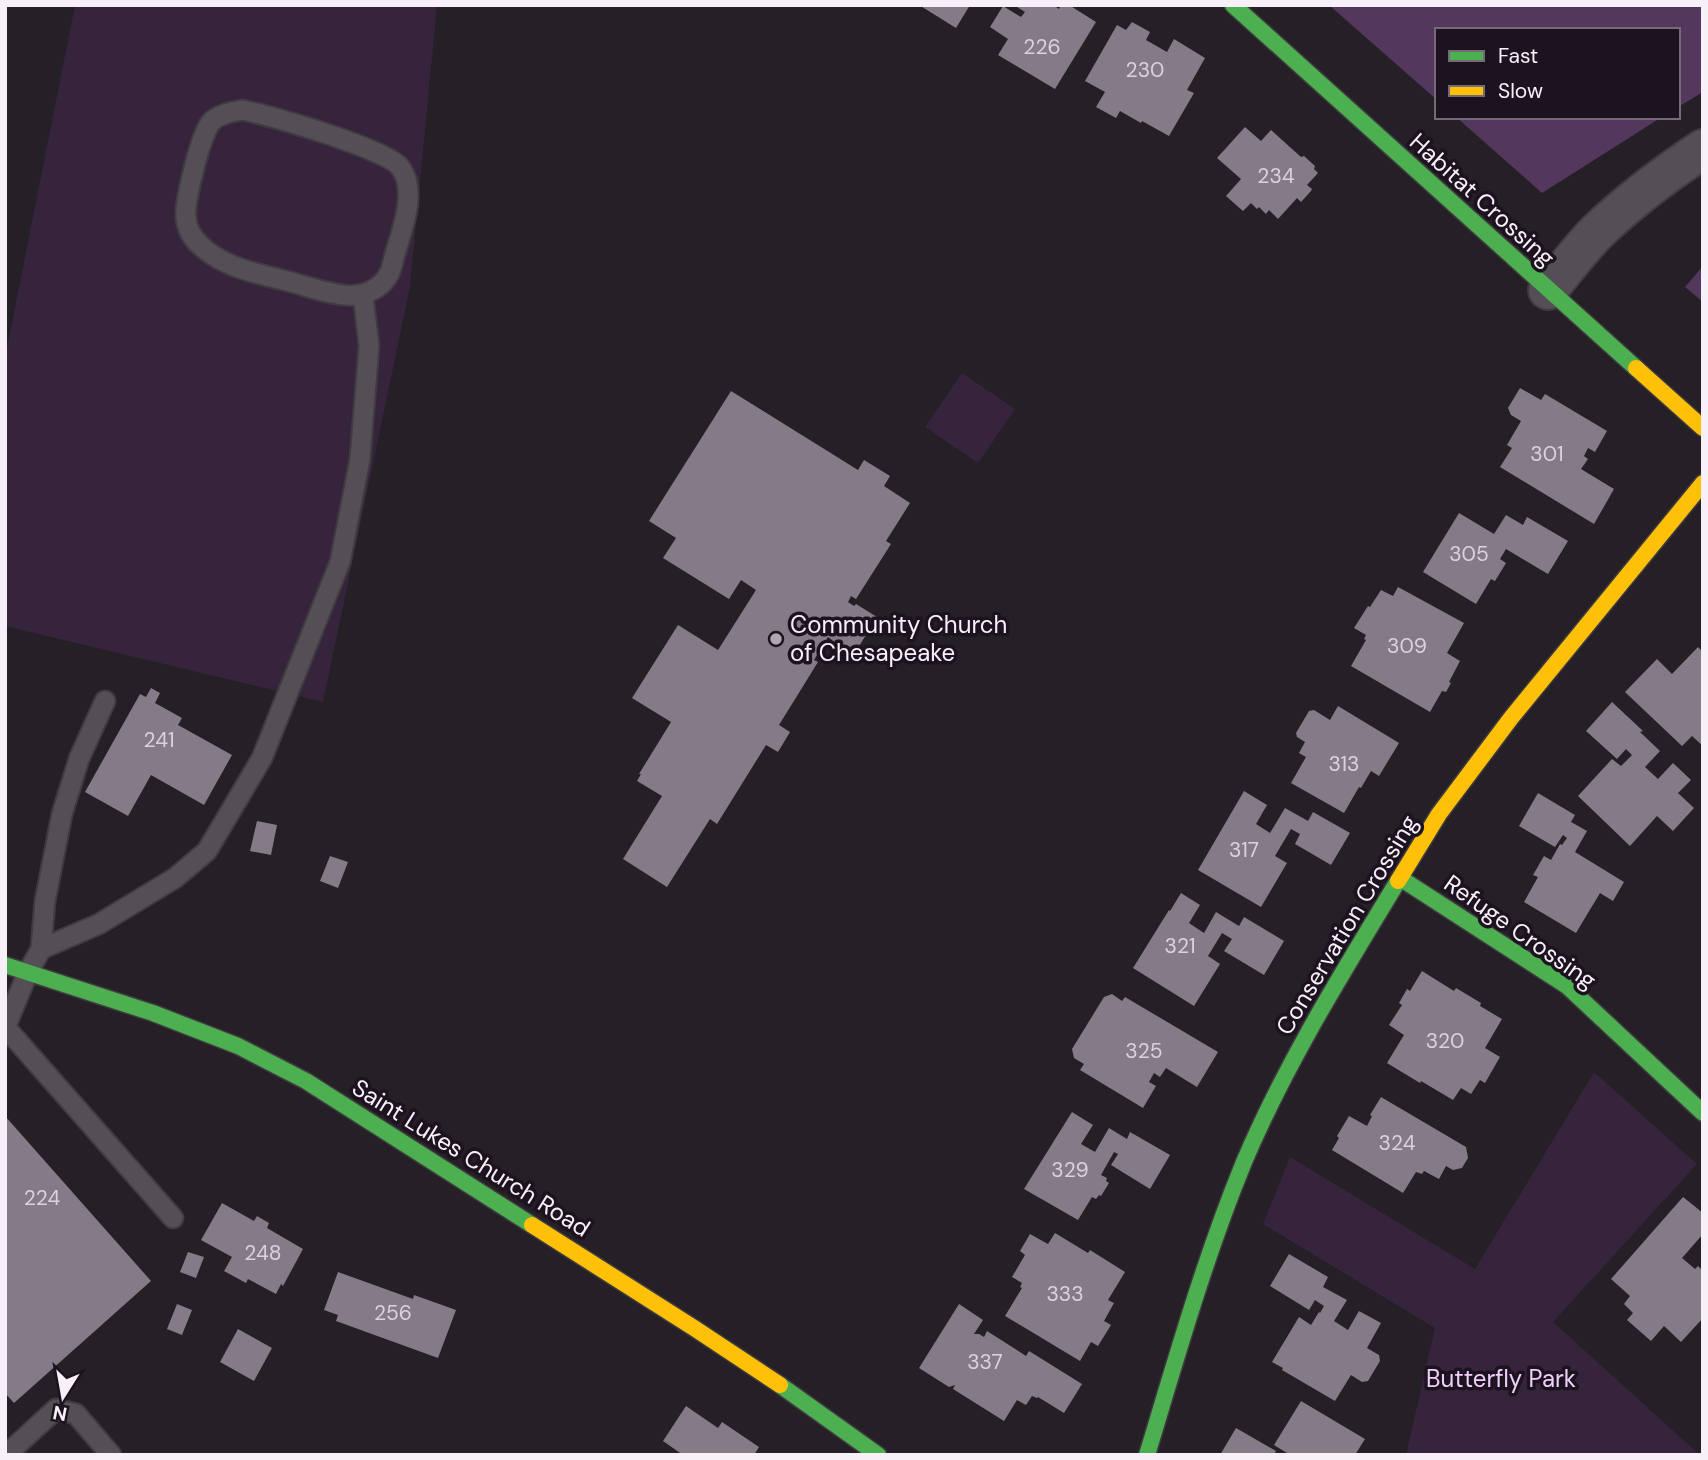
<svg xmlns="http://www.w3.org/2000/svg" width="1708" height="1460" viewBox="0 0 1708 1460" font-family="'DM Sans',sans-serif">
  <rect width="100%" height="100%" fill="#251f26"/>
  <g fill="#36243c">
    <path d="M75 5H437L410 287 323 702 5 626V358Z"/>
    <path d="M962 373 1015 409 978 463 925 427Z"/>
    <path d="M1594 1072 1697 1164 1553 1322 1700 1455H1406L1435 1328 1263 1224 1290 1157 1475 1269Z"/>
  </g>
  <g fill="#54375d">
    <path d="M1329 5H1703V92L1678 107V30H1437V100Z"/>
    <path d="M1456 117H1662L1542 193Z"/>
    <path d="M1703 266V302L1685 287Z"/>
  </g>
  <g fill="#857b88">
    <path d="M919 5H970L956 28Z"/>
    <path d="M1014 5H1053L1059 9 1061 5H1069L1096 22 1055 89 998 55 1008 39 990 27 1003 6 1021 17 1025 12Z"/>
    <path d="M1132 22 1150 32 1146 40 1167 52 1174 39 1205 58 1187 90 1194 93 1169 136 1142 121 1141 123 1120 111 1116 118 1096 107 1105 92 1085 81 1117 25 1126 30Z"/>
    <path d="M1245 127 1261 141 1271 130 1301 157 1304 156 1315 166 1314 169 1318 173 1307 185 1312 189 1311 191 1301 202 1297 198 1278 219 1269 210 1266 214 1259 207 1257 209 1251 203 1243 211 1226 196 1241 179 1217 158Z"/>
    <path d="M1520 388 1541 400 1545 394 1607 431 1595 452 1588 448 1584 456 1588 459 1581 469 1614 489 1594 524 1500 467 1512 448 1507 445 1521 421 1511 415 1508 408Z"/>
    <path d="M731 391 858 470 864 460 890 476 884 486 910 503 886 541 891 544 856 599 851 596 848 602 854 606 856 604 877 617 853 656 831 642 832 640 828 637 814 660 818 662 779 725 790 732 778 752 766 745 717 824 710 819 667 887 623 859 662 796 637 781 641 774H639L671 722 632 698 678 625 718 650 756 590 741 580 729 599 663 558 676 538 649 521Z"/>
    <path d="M1459 513 1494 534 1506 515 1523 525 1527 517 1568 541 1548 574 1506 549 1500 559 1506 563 1495 581 1491 579 1476 604 1423 572Z"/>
    <path d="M1398 587 1464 623 1447 653 1460 661 1449 682 1451 683 1446 692 1442 691 1430 712 1351 666 1366 640 1364 639 1366 635 1354 628 1368 606 1370 607 1381 590 1393 596Z"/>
    <path d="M1698 647 1703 652V746L1692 736 1682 746 1625 692 1657 659 1672 674Z"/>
    <path d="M151 688 160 693 155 703 182 718 178 725 232 755 204 805 151 775 128 816 85 792 140 694 146 697Z"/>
    <path d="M1612 702 1643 731 1640 732 1660 751 1645 767 1658 779 1673 763 1691 780 1678 793 1694 808 1673 831 1657 816 1630 846 1578 796 1612 759 1621 766 1632 755 1626 749 1617 759 1586 731Z"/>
    <path d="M1338 706 1399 743 1379 776 1371 771 1361 788 1359 787 1344 813 1291 783 1306 757 1299 753 1305 742 1297 737 1296 733 1309 711 1314 710 1330 720Z"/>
    <path d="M1244 791 1267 805 1256 824 1270 833 1285 808 1308 821 1313 812 1350 833 1331 865 1295 844 1300 834 1291 829 1275 856 1287 863 1261 907 1198 870Z"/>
    <path d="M1538 793 1575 815 1571 822 1587 831 1575 852 1624 882 1613 901 1600 893 1576 933 1524 902 1538 877 1533 875 1544 856 1551 860 1560 844 1562 845 1567 838 1563 835 1555 847 1519 826Z"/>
    <path d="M257 821 277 825 271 855 250 851Z"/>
    <path d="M330 856 348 862 338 888 320 881Z"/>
    <path d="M1181 893 1200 905 1189 923 1204 933 1216 912 1239 926 1244 917 1284 941 1264 975 1224 951 1232 939 1222 933 1208 956 1220 964 1194 1006 1133 968 1169 910 1170 911Z"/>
    <path d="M1422 971 1454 991 1456 988 1481 1003 1480 1006 1502 1019 1485 1048 1500 1057 1485 1083 1480 1080 1471 1094 1461 1088 1453 1100 1421 1081 1420 1083 1387 1063 1404 1035 1389 1025 1402 1005 1399 1003 1407 989 1410 991Z"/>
    <path d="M1112 994 1122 1001 1125 997 1218 1052 1197 1087 1166 1068 1160 1077 1154 1073 1149 1082 1156 1086 1143 1108 1080 1070 1084 1064 1074 1058 1072 1049 1104 997Z"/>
    <path d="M1381 1097 1466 1147 1468 1158 1462 1168 1453 1170 1446 1166 1439 1179 1424 1171 1422 1174 1416 1172 1403 1193 1332 1150 1339 1138 1337 1136 1349 1116 1367 1126 1372 1116 1370 1115Z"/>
    <path d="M1072 1112 1093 1125 1081 1144 1095 1152 1109 1128 1127 1139 1130 1132 1170 1155 1150 1189 1111 1165 1118 1154 1114 1152 1101 1175 1107 1178 1106 1181 1109 1183 1101 1196 1099 1195 1096 1199 1092 1197 1078 1220 1024 1189Z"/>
    <path d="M5 1116 151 1281 14 1403 5 1393Z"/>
    <path d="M1683 1197 1703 1213V1234L1682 1258 1695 1269 1698 1266 1703 1271V1318L1681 1342 1664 1326 1651 1341 1627 1320 1633 1313 1624 1304 1630 1296 1611 1279Z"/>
    <path d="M222 1203 254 1221 257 1216 269 1223 267 1228 303 1249 283 1286 281 1284 276 1294 248 1279 246 1283 224 1271 232 1257 201 1240Z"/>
    <path d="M1055 1233 1088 1253 1090 1250 1125 1272 1108 1300 1114 1303 1104 1321 1111 1325 1098 1346 1091 1342 1080 1361 1005 1316 1022 1288 1020 1287 1022 1283 1012 1277 1025 1255 1020 1251 1030 1234 1048 1244Z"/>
    <path d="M188 1252 204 1257 196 1278 180 1272Z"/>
    <path d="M1289 1254 1328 1277 1323 1287 1347 1300 1334 1321 1348 1330 1359 1311 1381 1323 1367 1348 1379 1355 1380 1361 1368 1381 1362 1382 1351 1375 1335 1401 1282 1370 1283 1368 1272 1362 1299 1317 1311 1325 1319 1312 1320 1313 1324 1306 1315 1300 1309 1310 1270 1286Z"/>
    <path d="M338 1272 413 1299 414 1295 456 1310 438 1358 336 1321 338 1315 324 1310Z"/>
    <path d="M177 1304 192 1310 182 1335 167 1329Z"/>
    <path d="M959 1304 983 1320 974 1334H979L984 1337 987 1331 1026 1356 1029 1351 1082 1384 1064 1413 1038 1397 1037 1398 1032 1396 1026 1405 1017 1400 1004 1421 953 1389 955 1385 949 1387 919 1368Z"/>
    <path d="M238 1329 272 1348 254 1381 220 1362Z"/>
    <path d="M1301 1401 1365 1439 1355 1455H1286L1287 1453 1274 1445Z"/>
    <path d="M686 1406 718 1428 722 1422 759 1447 754 1455H683L663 1441Z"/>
    <path d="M1236 1428 1276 1451 1274 1455H1220Z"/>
  </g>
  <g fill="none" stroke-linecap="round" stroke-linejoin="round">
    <g stroke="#403b41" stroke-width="23">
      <g id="lane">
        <path d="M242 110C268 115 387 149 400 167 418 190 402 230 395 254 393 260 392 269 389 274 380 291 361 297 344 295 325 293 306 286 287 281 256 273 224 268 200 245 192 238 187 228 186 218 184 202 201 132 212 121 220 114 231 112 242 110Z"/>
        <path d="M41 949 45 901 62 814 79 759 105 701"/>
        <path d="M5 1028 28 972 41 949 99 924 175 878 207 851 262 758 340 562 360 459 369 346 363 295"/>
        <path d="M6 1028 173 1218"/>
        <path d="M6 1455 56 1409 76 1414 111 1455"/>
      </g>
    </g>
    <g stroke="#403b41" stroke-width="42">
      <path id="street" d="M1548 290C1564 271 1579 250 1597 232 1629 201 1665 174 1703 149"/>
    </g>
    <g stroke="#403b41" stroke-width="19">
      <g id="fast">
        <path d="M1233 5 1636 368"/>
        <path d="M1400 878 1567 986 1703 1113"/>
        <path d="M5 965 153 1013 238 1046 306 1081 532 1225"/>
        <path d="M780 1385 878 1455"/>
        <path d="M1147 1455C1177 1356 1205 1257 1244 1162 1286 1063 1343 972 1398 881"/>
      </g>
    </g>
    <g stroke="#403b41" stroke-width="19">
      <g id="slow">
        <path d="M1636 368 1703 428"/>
        <path d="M1398 881 1439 814 1511 718 1703 483"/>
        <path d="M532 1225 694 1328 780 1385"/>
      </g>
    </g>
    <use href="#lane" stroke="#534f54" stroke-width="19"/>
    <use href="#street" stroke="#534f54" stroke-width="38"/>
    <use href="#fast" stroke="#4caf50" stroke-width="16"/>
    <use href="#slow" stroke="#ffc107" stroke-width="16"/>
  </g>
  <circle fill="#aea7af" stroke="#1d1320" stroke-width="2.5" cx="776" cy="639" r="7"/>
  <g text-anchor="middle" stroke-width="7" stroke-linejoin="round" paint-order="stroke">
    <g font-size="21" fill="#dad3dd">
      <text x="1042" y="54">226</text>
      <text x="1145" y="77">230</text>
      <text x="1276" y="183">234</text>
      <text x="1547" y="461">301</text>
      <text x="1469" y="561">305</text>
      <text x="1407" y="653">309</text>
      <text x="159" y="747">241</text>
      <text x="1344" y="771">313</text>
      <text x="1244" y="857">317</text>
      <text x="1180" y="953">321</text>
      <text x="1445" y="1048">320</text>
      <text x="1144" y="1058">325</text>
      <text x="1397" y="1150">324</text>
      <text x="1070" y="1177">329</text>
      <text x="42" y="1205">224</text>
      <text x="263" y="1260">248</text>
      <text x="1065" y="1301">333</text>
      <text x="393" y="1320">256</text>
      <text x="985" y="1369">337</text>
    </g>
    <g font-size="24" fill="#f7f0f9" stroke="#1d1320">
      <text transform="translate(1482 200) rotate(42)" y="8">Habitat Crossing</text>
      <text transform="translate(1347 925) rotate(-59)" y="8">Conservation Crossing</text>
      <text transform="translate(1520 932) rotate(35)" y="8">Refuge Crossing</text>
      <text transform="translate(471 1158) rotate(32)" y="8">Saint Lukes Church Road</text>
    </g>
    <g font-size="24" fill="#f7f0f9" stroke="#1d1320" text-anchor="start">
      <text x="790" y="633">Community Church<tspan x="790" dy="28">of Chesapeake</tspan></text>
    </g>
    <g font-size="24" fill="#efd0fa" stroke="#1d1320">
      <text x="1501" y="1387">Butterfly Park</text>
    </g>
  </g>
  <rect width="1708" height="1460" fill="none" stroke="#f7f0f9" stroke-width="14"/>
  <rect x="1435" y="28" width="245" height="91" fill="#1d1320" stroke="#746b77" stroke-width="2"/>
  <rect x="1449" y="51" width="35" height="10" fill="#4caf50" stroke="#746b77" stroke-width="2"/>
  <text x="1498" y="63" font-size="21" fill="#f7f0f9">Fast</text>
  <rect x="1449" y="86" width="35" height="10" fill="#ffc107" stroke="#746b77" stroke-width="2"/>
  <text x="1498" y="98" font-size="21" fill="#f7f0f9">Slow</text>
  <g transform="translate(63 1397) rotate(191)" stroke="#1d1320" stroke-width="5" paint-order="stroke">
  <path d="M0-5L12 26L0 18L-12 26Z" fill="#f7f0f9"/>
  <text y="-10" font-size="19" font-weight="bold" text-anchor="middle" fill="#f7f0f9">N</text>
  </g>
</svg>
